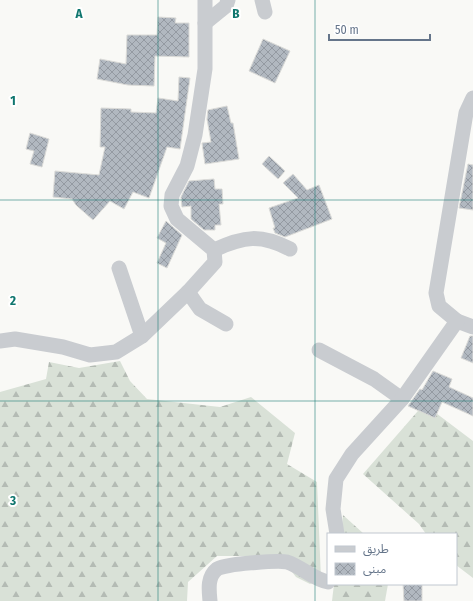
<svg xmlns="http://www.w3.org/2000/svg" width="473" height="601" viewBox="0 0 473 601" font-family="'Fira Sans Condensed','Noto Sans Arabic',sans-serif">
  <defs>
    <pattern id="forest-firs" width="22" height="20" patternUnits="userSpaceOnUse"><rect width="22" height="20" fill="#d9e1d7"/><path d="M5 1l3.5 6h-7zM16 11l3.5 6h-7z" fill="#b4bbb4"/></pattern>
    <pattern id="building-cross-hatch" width="8" height="8" patternUnits="userSpaceOnUse"><rect width="8" height="8" fill="#b1b8c0"/><path d="M0 0l8 8M0 8l8-8" fill="none" stroke="#949aa2"/></pattern>
  </defs>
  <rect width="100%" height="100%" fill="#f9f9f6"/>
  <g fill="url(#forest-firs)">
    <path d="M120 361 130 381 147 399 220 407 251 397 295 433 287 464 317 482 321 579 310 584 296 577 282 559 249 556H217L188 582 187 601H0V392L46 379 49 362 79 368Z"/>
    <path d="M424 404 473 441V578L456 565V534H426L419 524 363 474Z"/>
    <path d="M343 515 364 534H341Z"/>
    <path d="M334 584H388L385 601H332Z"/>
  </g>
  <g fill="url(#building-cross-hatch)" stroke="#dbdbd8">
    <path d="M158 17 176 18 175 23H189V57L155 56 154 86 128 85 97 79 100 59 126 64 127 35H157Z"/>
    <path d="M263 39 290 51 275 83 249 71Z"/>
    <path d="M179 77 190 78 180 149 167 147 149 198 133 192 124 209 110 201 93 220 76 205 72 199 53 197 55 171 99 175 105 147H100L101 108 131 109V112L156 113 158 98 178 101Z"/>
    <path d="M227 106 231 123H233L239 159 205 164 202 143 211 142 207 119 208 110Z"/>
    <path d="M30 133 49 139 42 167 30 164 34 151 26 149Z"/>
    <path d="M269 156 285 171 278 179 262 164Z"/>
    <path d="M468 164 473 165V210L459 208Z"/>
    <path d="M293 174 307 190 319 185 332 219 285 237 275 233 273 228H275L269 208 298 198 283 183Z"/>
    <path d="M214 179 215 189H222L223 204H219L221 225H215V230H204L191 219V206L182 207 181 197 189 181Z"/>
    <path d="M166 221 182 235 167 268 157 263 166 243 157 238Z"/>
    <path d="M470 336H473V363L461 358Z"/>
    <path d="M433 371 452 379 449 387 473 398V416L442 402 435 418 408 406 420 389 422 390Z"/>
    <path d="M403 584H422V601H404Z"/>
  </g>
  <g fill="none" stroke-linecap="round" stroke-linejoin="round">
    <g stroke="#c9ccd0" stroke-width="15">
      <path d="M262 0 265 12"/>
      <path d="M205 23 226 6 228 0"/>
      <path d="M214 250C244 236 261 234 290 249"/>
      <path d="M119 268 142 336"/>
      <path d="M188 292 200 309 226 324"/>
      <path d="M457 321 473 327"/>
      <path d="M0 341 15 339 63 347 90 355 116 352 142 336 188 292 215 262 214 250 177 219 171 206 172 195 187 166 195 135 205 69V0"/>
      <path d="M319 350 374 379 402 399"/>
      <path d="M337 534 333 509 336 479 352 454 402 399 457 321 439 306 436 293 466 113 473 98"/>
      <path d="M210 601C209 590 207 577 217 569 222 564 279 560 287 562 302 567 313 579 328 582"/>
    </g>
  </g>
  <path fill="none" stroke="#0f766e" stroke-width="1" stroke-opacity="0.55" d="M158 0V601M315 0V601M0 200H473M0 401H473"/>
  <g font-size="13" text-anchor="middle" font-weight="bold" fill="#0f766e" stroke="#fff" stroke-width="4" stroke-linejoin="round" paint-order="stroke">
    <text x="79" y="18">A</text>
    <text x="236" y="18">B</text>
    <text x="13" y="105">1</text>
    <text x="13" y="305">2</text>
    <text x="13" y="505">3</text>
  </g>
  <rect x="327" y="533" width="130" height="52" fill="#ffffff" stroke="#c1c8d0"/>
  <rect x="335" y="546" width="20" height="6" fill="#c9ccd0" stroke="#c1c8d0"/>
  <text x="363" y="553" font-size="12" fill="#65758a">طريق</text>
  <rect x="335" y="563" width="20" height="12" fill="url(#building-cross-hatch)" stroke="#c1c8d0"/>
  <text x="363" y="573" font-size="12" fill="#65758a">مبنى</text>
  <path d="M329 34v6h101v-6" fill="none" stroke="#65758a" stroke-width="2"/>
  <text x="335" y="34" font-size="12" fill="#65758a" stroke="#ffffff" stroke-width="3" paint-order="stroke">50 m</text>
</svg>
